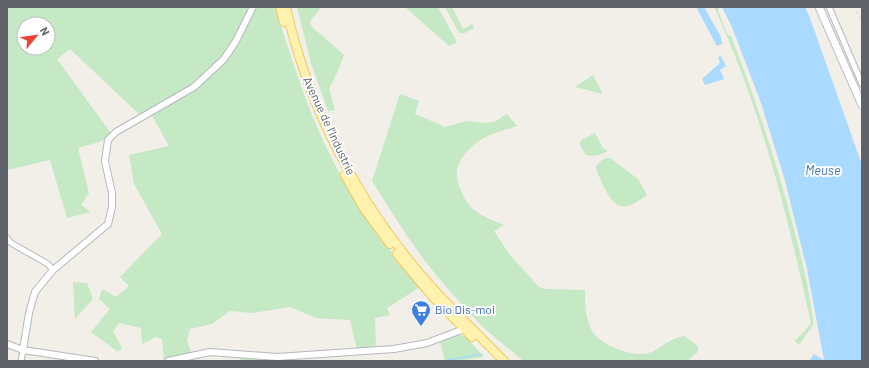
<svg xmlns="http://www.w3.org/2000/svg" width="869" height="368" viewBox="0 0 869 368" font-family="Barlow,sans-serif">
  <rect width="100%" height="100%" fill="#f1efe8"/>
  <g fill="#c5e8c5" fill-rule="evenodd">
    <path d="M7 7H275C292 60 308 113 334 163 357 208 387 248 420 287L387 308 390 315 375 318 376 347 357 349 350 320 316 318 290 307 252 313 230 311 212 324 190 329 187 341 192 355 164 361 162 339 156 337 142 344 141 328 119 323 113 331 122 348 118 352 91 332 110 309 99 299 102 289 116 297 129 286 120 277 162 234 134 184 129 155 169 146 150 112 141 116 70 49 57 59 113 136 99 142 78 148 89 193 81 205 91 212 67 218 50 160 7 170ZM24 24H48V48H24Z"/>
    <path d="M297 7H322L310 21 311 26 344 55 337 73 329 89 335 110 328 111 311 63Z"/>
    <path d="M405 7H438L457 42 449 46Z"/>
    <path d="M445 7H452L463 29 472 24 474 28 465 33H459Z"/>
    <path d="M714 7 719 8 718 11 728 35 731 36C755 98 776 160 793 225 801 256 809 288 813 320V325L799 345 795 341 811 324C788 216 761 108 714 7Z"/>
    <path d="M593 75 603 94 575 87Z"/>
    <path d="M400 94 419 101 415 114 445 127 467 121 484 123 494 122 507 114 517 126C506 130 492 133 482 139 474 144 463 154 459 163 452 177 463 198 472 208 481 216 493 221 504 225L494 231 509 254 539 287 546 289 585 290C585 303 585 315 590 327 596 344 632 358 649 353 662 348 671 337 685 336L698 347V352L687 361H523C517 355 511 351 504 345 483 329 461 304 444 284 416 253 395 217 372 181Z"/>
    <path d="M595 133 603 148 608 151C600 155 595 157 586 155L580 145 581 140Z"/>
    <path d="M607 158H610L638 179 647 195C641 199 634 204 628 206 611 211 603 183 597 172L596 166 603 159Z"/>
    <path d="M73 282 87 283 93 299 75 319Z"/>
    <path d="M460 335 466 337 484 357 458 361H445L440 342 451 336Z"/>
    <path d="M236 354 258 356 262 361H242Z"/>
  </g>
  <g fill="#aadaff">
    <path d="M696 7H704L721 37 722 44 717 46Z"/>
    <path d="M722 7H805L810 18 862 165V361L810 360 814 354 824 360 807 269 784 177 761 103 732 27Z"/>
    <path d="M721 56 726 66 720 70 724 79 705 85 702 79 720 63 718 57Z"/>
  </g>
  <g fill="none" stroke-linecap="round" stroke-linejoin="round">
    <path stroke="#aadaff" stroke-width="1.5" d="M448 360 482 354"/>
    <g stroke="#b5b8bc" stroke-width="7">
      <g id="minor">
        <path d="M829 7 862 84"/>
        <path d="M7 238 11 243 48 264 53 270"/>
        <path d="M21 361 23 350"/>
      </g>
    </g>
    <g stroke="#b5b8bc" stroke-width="8">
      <g id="tertiary">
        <path d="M7 344 23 350 95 361"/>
        <path d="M23 350 29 313 35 292 53 270 108 224 112 207V193L105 161 108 140 116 132 194 87 224 59 236 41 253 7"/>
        <path d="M168 361 210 352 277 357 394 349 427 343 464 329H467"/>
      </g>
    </g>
    <g stroke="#b6babf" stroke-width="9">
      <path id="secondary" d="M819 7 862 105"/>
    </g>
    <g stroke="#f2c960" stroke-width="10">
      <g id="primary">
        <path d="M280 7 284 22"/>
        <path d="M286 7C307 103 353 193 416 269 443 302 475 331 504 361"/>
        <path d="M345 175 365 210 390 244"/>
        <path d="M397 254 432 296 472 337"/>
      </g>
    </g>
    <use href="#minor" stroke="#fff" stroke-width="5"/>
    <use href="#tertiary" stroke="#fff" stroke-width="6"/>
    <use href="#secondary" stroke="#fff" stroke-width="7"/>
    <use href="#primary" stroke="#fff2af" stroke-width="8"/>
    <path stroke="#b6b7b8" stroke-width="1.5" stroke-dasharray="1 5" stroke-linecap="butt" d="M853 7 862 21"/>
  </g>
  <defs>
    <g id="supermarket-pin" transform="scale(1)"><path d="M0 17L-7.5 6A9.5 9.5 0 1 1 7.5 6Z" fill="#3f7fe0" stroke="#fff"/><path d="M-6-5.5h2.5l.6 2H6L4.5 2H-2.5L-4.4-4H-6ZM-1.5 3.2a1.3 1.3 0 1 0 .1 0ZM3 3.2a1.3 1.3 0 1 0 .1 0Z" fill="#fff"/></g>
  </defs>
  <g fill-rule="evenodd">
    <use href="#supermarket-pin" x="421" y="310"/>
  </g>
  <g text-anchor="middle" stroke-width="4" stroke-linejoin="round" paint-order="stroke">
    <g font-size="12" fill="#5f6368" stroke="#fff">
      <text transform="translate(329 126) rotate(65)" y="4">Avenue de l'Industrie</text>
    </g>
    <g font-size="12" fill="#366cbe" stroke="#fff" text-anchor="start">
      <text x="435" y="314">Bio Dis-moi</text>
    </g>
    <g font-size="13" font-style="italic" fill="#4174aa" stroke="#fff">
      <text x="823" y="175">Meuse</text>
    </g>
  </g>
  <rect width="869" height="368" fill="none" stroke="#5f6368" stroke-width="16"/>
  <g transform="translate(36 36) rotate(61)"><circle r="19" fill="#ffffff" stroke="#bfc1c3"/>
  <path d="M0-3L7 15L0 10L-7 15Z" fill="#ea4335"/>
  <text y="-6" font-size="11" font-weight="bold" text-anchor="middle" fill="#5f6368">N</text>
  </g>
</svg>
